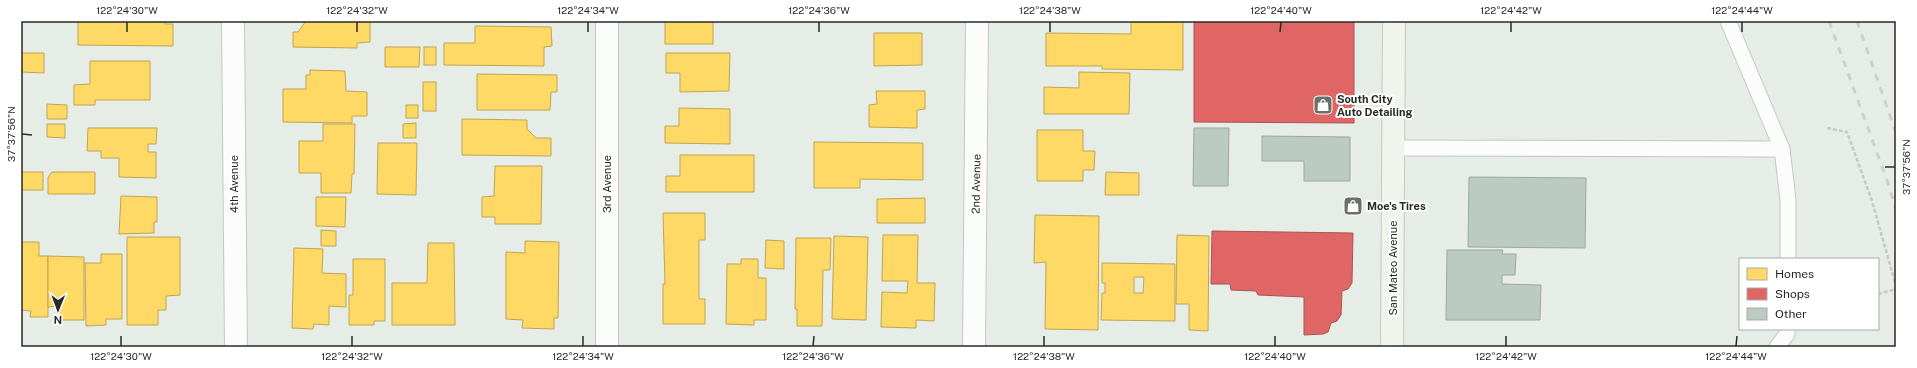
<svg xmlns="http://www.w3.org/2000/svg" width="1917" height="368" viewBox="0 0 1917 368" font-family="'Public Sans',sans-serif">
  <rect width="100%" height="100%" fill="#e6ece6"/>
  <g fill="#ffd966" stroke="#bea553" fill-rule="evenodd">
    <path d="M78 21H165V24H173V46L78 45Z"/>
    <path d="M306 21H370V42L357 43V48L293 47V32H298Z"/>
    <rect x="665" y="21" width="48" height="23"/>
    <path d="M1131 21H1183V70L1102 69V66H1046V33L1131 34Z"/>
    <path d="M475 26 551 27 552 46 544 47V66L444 65V43H475Z"/>
    <path d="M874 33H922V65L874 66Z"/>
    <path d="M385 47H420L419 67H385Z"/>
    <rect x="424" y="47" width="12" height="18"/>
    <path d="M21 53H44V73L21 72Z"/>
    <path d="M666 53H730L729 91 680 92V73H666Z"/>
    <path d="M90 61H150V100H95V105H74V85L90 84Z"/>
    <path d="M310 70 345 71 346 91 367 92V116H352V123L283 122V89H306V75H310Z"/>
    <path d="M1079 72 1130 73 1129 114H1044V87L1079 88Z"/>
    <path d="M477 74 557 75V92H551L550 110H477Z"/>
    <rect x="423" y="82" width="13" height="29"/>
    <path d="M876 91H925V109L917 110V128L869 127V105L877 104Z"/>
    <path d="M47 104 67 105V119H47Z"/>
    <rect x="406" y="105" width="12" height="13"/>
    <path d="M679 108 730 109V144L665 143V126H679Z"/>
    <path d="M462 119 527 120V129L536 138H551V156L462 155Z"/>
    <path d="M416 123V138H403V124Z"/>
    <path d="M47 124H65V138L47 137Z"/>
    <path d="M323 124H355L354 174H352L351 193H321V173H299V141H323Z"/>
    <path d="M88 128H157L156 144H148V152H156V178L119 177V158H101V151H87Z"/>
    <path d="M1037 130H1083V151H1095L1094 170H1083V181H1037Z"/>
    <path d="M814 142 923 143V180L860 179V188H814Z"/>
    <path d="M378 143H417L416 195 377 194Z"/>
    <path d="M680 155H754V192H666V176H680Z"/>
    <path d="M495 166H542L541 224H495V217H482V197L494 196Z"/>
    <rect x="21" y="172" width="22" height="18"/>
    <path d="M52 172H95V194H48V177Z"/>
    <path d="M1106 172 1139 173V195H1105Z"/>
    <path d="M121 196 157 197V222H154V233L119 234Z"/>
    <path d="M316 197H346L345 227 316 226Z"/>
    <path d="M925 198V223H877V199Z"/>
    <path d="M663 213H705V240H699V299H705V324H663V284H665Z"/>
    <path d="M1035 215 1099 216 1098 330 1045 329 1046 262 1034 263Z"/>
    <path d="M321 230 336 231V246H321Z"/>
    <path d="M883 235H918L917 283H935L934 321 916 320V328L881 327 882 292 907 293 908 281H882Z"/>
    <path d="M1177 235 1209 236 1208 331 1189 330V304H1176Z"/>
    <path d="M834 236 868 237 866 320 832 319Z"/>
    <path d="M127 237H180V295L166 296V310H158V325H127Z"/>
    <path d="M796 238H831L830 270H823L822 326H797V309H795Z"/>
    <path d="M766 240 784 241V269L765 268Z"/>
    <path d="M525 241 559 242 558 318H554V329L522 328 523 320 506 319V252L525 253Z"/>
    <path d="M21 242H39V256H48V317H30L31 311 21 310Z"/>
    <path d="M428 243H454L455 325H392V283H427Z"/>
    <path d="M294 248 323 249 322 273 346 274V307L329 306V325L314 324 313 329 292 328Z"/>
    <path d="M101 254H122V319H106V325L86 326 85 263H101Z"/>
    <path d="M48 256 84 257V320H57V306L48 307Z"/>
    <path d="M353 259H385V321H374V325H349V295H353Z"/>
    <path d="M741 259H758V278H766V320H754V325L726 324 727 264H741Z"/>
    <path d="M1102 263 1175 264V321L1101 320 1102 293H1105V283H1102ZM1134 277H1144L1143 293H1134Z"/>
  </g>
  <g fill="#e06666" stroke="#a85453">
    <path d="M1194 21H1354V123L1194 122Z"/>
    <path d="M1212 231 1353 233 1352 283 1348 289 1342 291 1341 315 1337 321 1331 323 1328 332 1323 334 1304 335V297L1258 295 1256 291 1231 290 1230 284H1211Z"/>
  </g>
  <g fill="#bbcac2" stroke="#a0a6a2">
    <path d="M1194 128H1229L1228 186H1193Z"/>
    <path d="M1262 136 1350 137V181H1304V161H1262Z"/>
    <path d="M1469 177 1586 178 1585 248 1468 247Z"/>
    <path d="M1447 250H1503L1502 254H1516L1515 275H1502V284L1541 285 1540 320H1446Z"/>
  </g>
  <g fill="none" stroke-linecap="round" stroke-linejoin="round">
    <g stroke="#c4c8c3" stroke-width="17">
      <g id="lane">
        <path d="M1728 21 1782 149 1788 200V259"/>
        <path d="M1393 148 1782 149"/>
        <path d="M1777 347 1787 334V329"/>
      </g>
    </g>
    <g stroke="#c4c8c3" stroke-width="24">
      <g id="street">
        <path d="M233 21 236 347"/>
        <path d="M607 21V347"/>
        <path d="M974 347 977 21"/>
      </g>
    </g>
    <g stroke="#c4c8c3" stroke-width="24">
      <path id="secondary" d="M1392 347 1394 21"/>
    </g>
    <g stroke="#c7c9c6" stroke-width="2.5" stroke-dasharray="4 2" stroke-linecap="butt">
      <path d="M1827 128 1847 132 1872 201 1896 286"/>
      <path d="M1878 294 1896 289"/>
    </g>
    <use href="#lane" stroke="#fbfcfb" stroke-width="15"/>
    <use href="#street" stroke="#fbfcfb" stroke-width="22"/>
    <use href="#secondary" stroke="#f1f3ed" stroke-width="22"/>
    <g stroke="#ced0cd" stroke-width="3" stroke-dasharray="7 7" stroke-linecap="butt">
      <path d="M1829 21 1888 183 1896 210"/>
      <path d="M1857 21 1896 133"/>
    </g>
  </g>
  <path fill="none" stroke="#272b26" stroke-width="1.5" d="M127 32V22M357 32V22M588 32V22M819 32V22M1050 32V22M1280 32 1281 22M1511 32V22M1742 32V22M22 134 32 135M1885 167H1895M121 346V336M352 346V336M583 346V336M813 346 814 336M1044 346V336M1275 346V336M1506 346V336M1736 346 1737 336"/>
  <defs>
    <g id="shop-square" transform="scale(1)"><rect x="-9" y="-9" width="18" height="18" rx="4" fill="#6a6f69" stroke="#fff"/><path d="M-5-2.5h2.3a2.7 3.5 0 0 1 5.4 0H5L5.5 6h-11ZM-1.5-2.5h3a1.5 2.3 0 0 0-3 0Z" fill="#fff"/></g>
  </defs>
  <g fill-rule="evenodd">
    <use href="#shop-square" x="1323" y="105"/>
    <use href="#shop-square" x="1353" y="206"/>
  </g>
  <g text-anchor="middle" stroke-width="4" stroke-linejoin="round" paint-order="stroke">
    <g font-size="11" font-weight="bold" fill="#272b26" stroke="#fff" text-anchor="start">
      <text x="1337" y="103">South City<tspan x="1337" dy="13">Auto Detailing</tspan></text>
      <text x="1367" y="210">Moe's Tires</text>
    </g>
    <g font-size="11" fill="#272b26" stroke="#fff">
      <text transform="translate(234 184) rotate(-90)" y="4">4th Avenue</text>
      <text transform="translate(607 184) rotate(-90)" y="4">3rd Avenue</text>
      <text transform="translate(976 184) rotate(-89)" y="4">2nd Avenue</text>
      <text transform="translate(1393 268) rotate(-90)" y="4">San Mateo Avenue</text>
    </g>
  </g>
  <rect width="1917" height="368" fill="none" stroke="#ffffff" stroke-width="44"/>
  <rect x="1739" y="258" width="140" height="72" fill="#ffffff" stroke="#a9aaa8"/>
  <rect x="1747" y="268" width="20" height="12" fill="#ffd966" stroke="#a9aaa8"/>
  <text x="1775" y="278" font-size="12" fill="#272b26">Homes</text>
  <rect x="1747" y="288" width="20" height="12" fill="#e06666" stroke="#a9aaa8"/>
  <text x="1775" y="298" font-size="12" fill="#272b26">Shops</text>
  <rect x="1747" y="308" width="20" height="12" fill="#bbcac2" stroke="#a9aaa8"/>
  <text x="1775" y="318" font-size="12" fill="#272b26">Other</text>
  <g transform="translate(58 310) rotate(181)" stroke="#ffffff" stroke-width="3" paint-order="stroke">
  <path d="M0-3L7 15L0 10L-7 15Z" fill="#272b26"/>
  <text y="-6" font-size="11" font-weight="bold" text-anchor="middle" fill="#272b26">N</text>
  </g>
  <rect x="22" y="22" width="1873" height="324" fill="none" stroke="#272b26" stroke-width="1.5"/>
  <g font-size="10" text-anchor="middle" fill="#272b26">
    <text x="127" y="14">122°24'30"W</text>
    <text x="357" y="14">122°24'32"W</text>
    <text x="588" y="14">122°24'34"W</text>
    <text x="819" y="14">122°24'36"W</text>
    <text x="1050" y="14">122°24'38"W</text>
    <text x="1281" y="14">122°24'40"W</text>
    <text x="1511" y="14">122°24'42"W</text>
    <text x="1742" y="14">122°24'44"W</text>
    <text transform="translate(11 134) rotate(-90)" y="4">37°37'56"N</text>
    <text transform="translate(1906 167) rotate(-90)" y="4">37°37'56"N</text>
    <text x="121" y="360">122°24'30"W</text>
    <text x="352" y="360">122°24'32"W</text>
    <text x="583" y="360">122°24'34"W</text>
    <text x="813" y="360">122°24'36"W</text>
    <text x="1044" y="360">122°24'38"W</text>
    <text x="1275" y="360">122°24'40"W</text>
    <text x="1506" y="360">122°24'42"W</text>
    <text x="1736" y="360">122°24'44"W</text>
  </g>
</svg>
